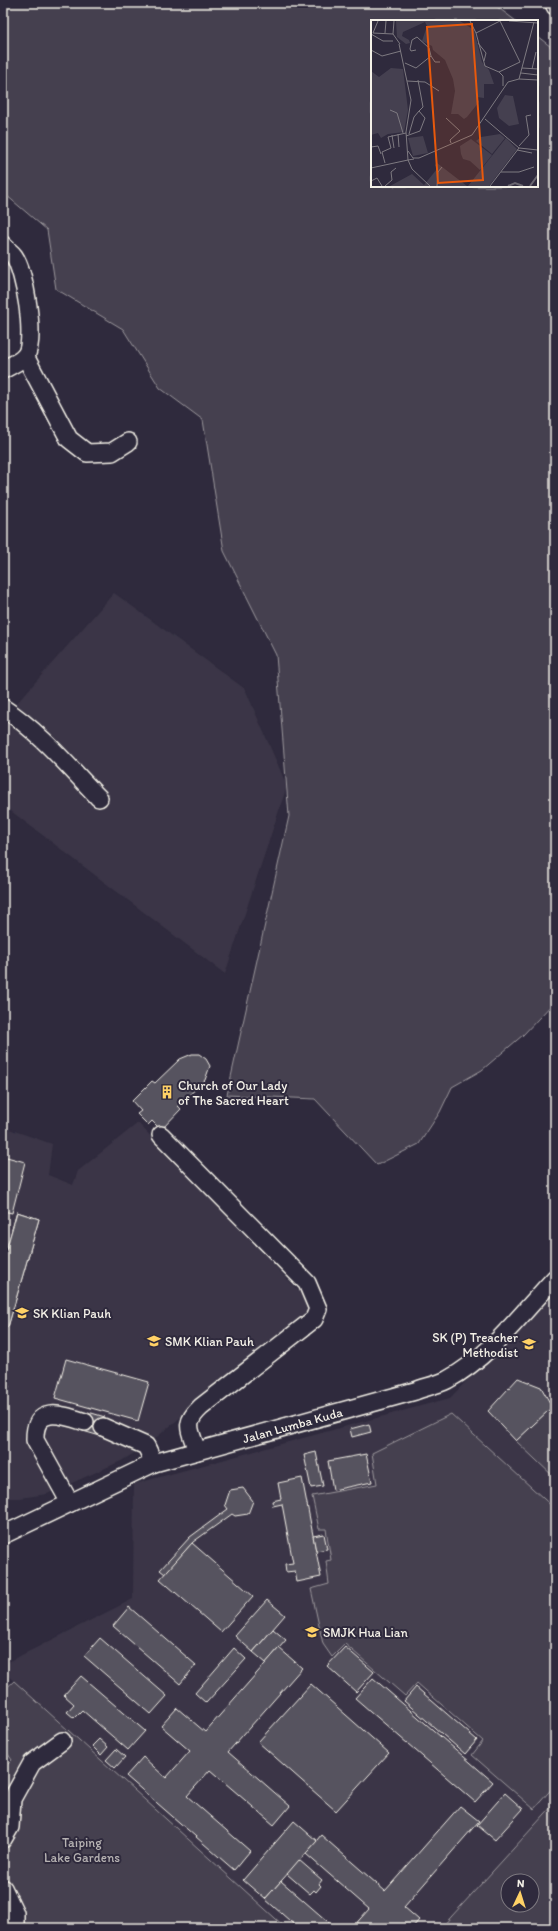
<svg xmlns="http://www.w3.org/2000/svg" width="558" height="1931" viewBox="0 0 558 1931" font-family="Itim,sans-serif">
  <rect width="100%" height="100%" fill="#2f2a3d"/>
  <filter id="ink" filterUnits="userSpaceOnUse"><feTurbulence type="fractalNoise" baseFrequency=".025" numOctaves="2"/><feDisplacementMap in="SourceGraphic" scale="8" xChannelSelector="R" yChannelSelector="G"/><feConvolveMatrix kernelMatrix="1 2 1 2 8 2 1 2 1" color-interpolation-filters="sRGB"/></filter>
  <g filter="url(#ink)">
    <g fill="#3b3647">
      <path d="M114 593 245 689 287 786 225 974 3 805V719Z"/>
      <path d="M138 1123 314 1307 146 1446 121 1461 47 1494 20 1498H3V1127L52 1144 48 1175 73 1185 78 1171Z"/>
      <path d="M555 1290V1803L441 1928H286L6 1674 4 1664 133 1599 134 1484 450 1398Z"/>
    </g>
    <g fill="#454050" stroke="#9c989c" fill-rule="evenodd">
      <path d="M3 3H492L516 21H372V186H537V36L555 50V1001L523 1035 482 1070 452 1087 440 1112 419 1144 377 1165 315 1099 227 1095 289 816 276 655 224 551 203 420 160 388 123 329 56 289 47 230 6 195H3Z"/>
      <path d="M555 1408V1478L516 1441 550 1409Z"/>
      <path d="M451 1414 555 1509V1785L534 1809 472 1755 483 1741 417 1683 405 1696 345 1644 332 1657 323 1644 311 1589 329 1584 326 1561 331 1560 326 1529H319L312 1496 377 1484 372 1453Z"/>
      <path d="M14 1681 286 1928H3V1769L12 1760 3 1747V1691Z"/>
      <path d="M555 1803V1928H441ZM508 1881H532V1905H508Z"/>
    </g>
    <g fill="#56525f" stroke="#f4f1e8">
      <path d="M192 1054H199L206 1059 210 1066 205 1080 178 1106 181 1109 161 1130 152 1121 148 1125 137 1114 141 1111 132 1101 152 1081 155 1083 180 1059Z"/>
      <path d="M3 1156 25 1162 12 1213 3 1211Z"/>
      <path d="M17 1212 39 1219 8 1327 3 1325V1261Z"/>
      <path d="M17 1212 39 1219 8 1327 3 1325V1261Z"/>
      <path d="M66 1359 149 1382 138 1421 55 1398Z"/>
      <path d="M518 1378 541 1387 550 1403V1409L516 1441 488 1411Z"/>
      <path d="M3 1384 9 1386 3 1405Z"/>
      <path d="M3 1384 9 1386 3 1405Z"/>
      <path d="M88 1412 105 1417 100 1436 83 1431Z"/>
      <path d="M369 1424 371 1432 352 1437 350 1429Z"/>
      <path d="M316 1452 323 1486 311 1488 304 1455Z"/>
      <path d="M366 1454 372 1482 333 1490 328 1461Z"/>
      <path d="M302 1478 321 1577 297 1582 295 1571 286 1572 285 1564 293 1563 282 1504 273 1506 272 1501 281 1499 278 1483Z"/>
      <path d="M243 1488 253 1501 248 1514 235 1516 232 1514 193 1542 165 1574 160 1570 190 1537 228 1509 225 1505 230 1490Z"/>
      <path d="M324 1534 327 1549 316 1551 313 1536Z"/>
      <path d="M192 1543 253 1596 221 1632 160 1579Z"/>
      <path d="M267 1600 285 1615 253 1652 235 1636Z"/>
      <path d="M129 1607 196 1665 180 1684 113 1626Z"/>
      <path d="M273 1629 286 1640 266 1663 253 1652Z"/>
      <path d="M100 1638 167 1696 151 1714 84 1656Z"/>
      <path d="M345 1647 374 1672 356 1692 327 1666Z"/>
      <path d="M234 1648 246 1659 206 1703 195 1693Z"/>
      <path d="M279 1648 302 1668 228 1752 290 1806 274 1825 210 1770 187 1796 250 1851 234 1870 126 1776 143 1757 166 1778 190 1751 161 1726 177 1708 205 1732Z"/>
      <path d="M81 1676 145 1731 128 1750 82 1710 74 1718 67 1712 74 1704 64 1695Z"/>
      <path d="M373 1678 493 1782 475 1802 355 1698Z"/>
      <path d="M311 1684 389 1753 336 1811 258 1742Z"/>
      <path d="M416 1687 477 1740 465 1754 404 1701Z"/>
      <path d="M99 1739 108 1747 101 1755 92 1746Z"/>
      <path d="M116 1749 125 1757 115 1768 106 1760Z"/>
      <path d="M505 1793 523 1809 495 1840 477 1825Z"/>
      <path d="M460 1806 479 1821 404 1907 419 1920 412 1928H392L388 1925 385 1928H352L369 1909 306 1854 321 1835 385 1891Z"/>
      <path d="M294 1821 317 1841 265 1899 243 1880Z"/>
      <path d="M299 1860 322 1880 319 1884 321 1886 316 1892 314 1890 310 1894 287 1874Z"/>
      <path d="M281 1881 335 1928H298L265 1899Z"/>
    </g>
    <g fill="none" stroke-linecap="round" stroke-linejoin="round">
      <g stroke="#f4f1e8" stroke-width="20">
        <g id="minor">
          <path d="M554 3 555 6"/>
          <path d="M3 245C6 249 11 252 14 256 25 272 36 339 26 355 22 361 9 366 3 370"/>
          <path d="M25 356 69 439 87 453 112 452 128 442"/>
          <path d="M3 708C39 731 69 767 99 798"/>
          <path d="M161 1135 307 1283 318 1309 314 1319 201 1407C183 1424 190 1429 197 1451"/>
          <path d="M103 1427 146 1446 154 1463"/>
          <path d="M70 1503 35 1440C34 1404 63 1415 85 1422"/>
          <path id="s1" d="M3 1535 154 1463 415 1391C425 1387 437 1385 447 1380 490 1357 522 1313 555 1278"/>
          <path d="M3 1839 10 1827 12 1799 32 1763 62 1741"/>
          <path d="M3 1888 15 1913V1928"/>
        </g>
      </g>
      <use href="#minor" stroke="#2f2a3d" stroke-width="17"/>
    </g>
  </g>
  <defs>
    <g id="building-bare" transform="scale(1.08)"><path d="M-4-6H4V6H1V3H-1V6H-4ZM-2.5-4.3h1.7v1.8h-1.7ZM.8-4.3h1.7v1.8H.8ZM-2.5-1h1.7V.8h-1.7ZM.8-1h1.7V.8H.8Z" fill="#ffd166" stroke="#2f2a3d" stroke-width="2.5" paint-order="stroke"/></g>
    <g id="school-bare" transform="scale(1.08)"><path d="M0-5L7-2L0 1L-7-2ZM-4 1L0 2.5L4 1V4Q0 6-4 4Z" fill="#ffd166" stroke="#2f2a3d" stroke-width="2.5" paint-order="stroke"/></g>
  </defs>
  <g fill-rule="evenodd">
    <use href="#building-bare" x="167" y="1092"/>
    <use href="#school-bare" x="22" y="1313"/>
    <use href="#school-bare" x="154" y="1341"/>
    <use href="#school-bare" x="529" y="1344"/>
    <use href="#school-bare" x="312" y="1632"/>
  </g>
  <g text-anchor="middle" stroke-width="4" stroke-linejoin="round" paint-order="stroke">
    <g font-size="13" fill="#f4f1e8" stroke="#2f2a3d" text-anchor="start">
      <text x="178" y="1090">Church of Our Lady<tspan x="178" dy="15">of The Sacred Heart</tspan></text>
      <text x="33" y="1318">SK Klian Pauh</text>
      <text x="518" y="1342" text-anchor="end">SK (P) Treacher<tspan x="518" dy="15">Methodist</tspan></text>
      <text x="165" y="1346">SMK Klian Pauh</text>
      <text x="323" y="1637">SMJK Hua Lian</text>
    </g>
    <g font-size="13" fill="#f4f1e8" stroke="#2f2a3d">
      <text dy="5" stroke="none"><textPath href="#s1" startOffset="311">Jalan Lumba Kuda</textPath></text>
    </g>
    <g font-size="13" fill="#b7b3b3" stroke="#2f2a3d">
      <text x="82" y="1847">Taiping<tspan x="82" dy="15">Lake Gardens</tspan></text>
    </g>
  </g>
  <g transform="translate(371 20)">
    <rect width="167" height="167" fill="#2f2a3d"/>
    <path d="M25 1H89L103 10 111 42 118 50 123 64H113V78L106 77 108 82 96 97 93 99 87 94H80L84 71 82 59 74 40 62 30 61 26 51 21 56 6 54 2 32 12 31 16 38 20 39 23 35 24 26 17ZM20 48 32 49 37 90 33 112 17 114 10 118 7 113 0 115V51L8 57ZM134 75 142 76 148 104 138 106 128 98 126 88ZM129 114 134 118 121 134 105 121 110 117ZM52 116 57 133 42 136 37 118ZM135 118 146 129 118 166H97ZM100 119 121 135 109 150 99 141 92 139 90 134 89 126ZM66 143 96 166H19L41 154 53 165 66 149 64 145Z" fill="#454050"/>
    <path fill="none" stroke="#6a6670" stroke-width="2" d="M137 166 144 163 152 166M159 166 167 155"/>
    <path fill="none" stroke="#7e7a81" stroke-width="1" d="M23 1 22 14 29 24M99 1 105 13M138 1 167 3M2 13 22 14M2 13 7 1M14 13 15 1M0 14 12 21H22M107 23 115 33 113 41M0 30 11 36 30 31M60 36 64 42H69M34 43 45 48 60 36 58 28 46 17 41 20 39 29 40 31 45 30M151 48 167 49M161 49 165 32M128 52 114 46 105 13 129 1 149 42 128 52 132 56V66M150 53 167 55M148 59 163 2M36 61 54 62 68 71M19 90 26 93 32 113M75 98 89 111 79 120 80 123M114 99 148 128M27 114 28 127M38 114 43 97 48 91M21 115 23 128M35 116 49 111 54 98 48 91 52 87 47 60M148 126 158 115 155 96 160 95M0 127 7 126 10 134M148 128 167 130M146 130 161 133M37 131 42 138H48M48 138 101 115 137 62 148 59 167 60M43 139 37 140 41 149 59 166M14 143 11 132 20 128 17 117 35 113M0 148 37 140 35 112 40 80 28 24M130 152H148L163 147M0 161 6 158 11 166M14 166 21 160 20 152 25 148M66 166 67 152 71 147M119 166 148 128"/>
    <path fill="#e8590c" fill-opacity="0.15" stroke="#e8590c" stroke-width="2" d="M101 4 112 160 67 163 56 7Z"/>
    <rect width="167" height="167" fill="none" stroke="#f4f1e8" stroke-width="2"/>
  </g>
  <rect width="558" height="1931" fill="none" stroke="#2f2a3d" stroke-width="16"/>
  <rect x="8" y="8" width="542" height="1915" fill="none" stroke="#f4f1e8" stroke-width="1.5" filter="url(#ink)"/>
  <g transform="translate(520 1893) rotate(4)"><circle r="19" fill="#2f2a3d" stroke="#7e7a81"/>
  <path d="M0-3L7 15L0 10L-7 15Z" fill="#ffd166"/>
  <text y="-6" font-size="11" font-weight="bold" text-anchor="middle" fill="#f4f1e8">N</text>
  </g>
</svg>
